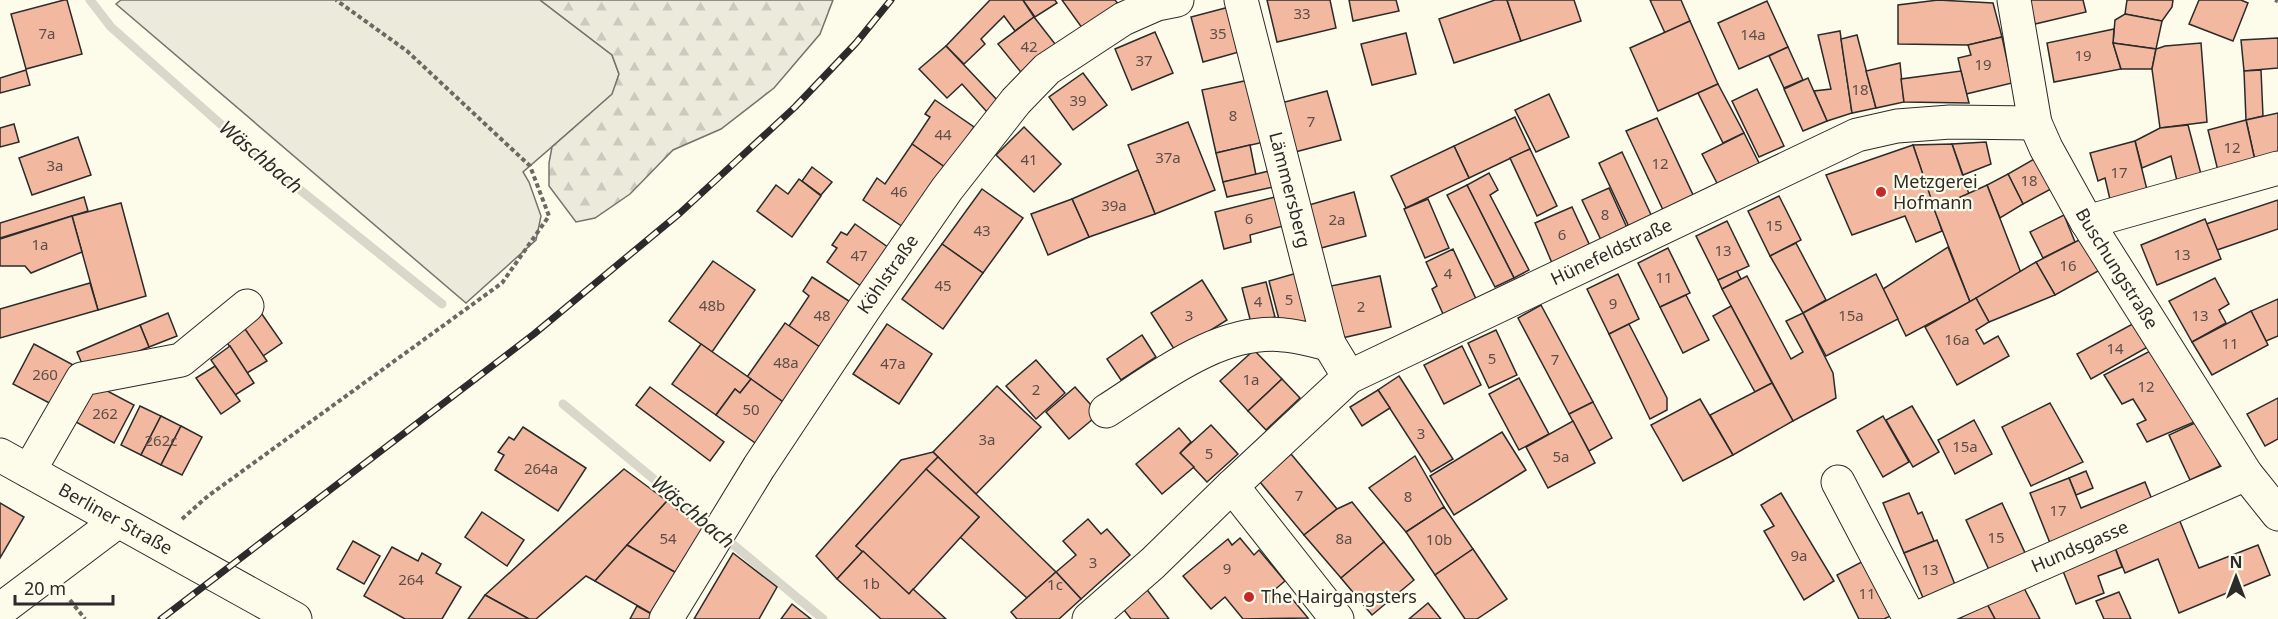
<svg xmlns="http://www.w3.org/2000/svg" width="2278" height="619" viewBox="0 0 2278 619" font-family="'Noto Sans',sans-serif">
  <defs>
    <pattern id="forest-firs" width="22" height="20" patternUnits="userSpaceOnUse" patternTransform="scale(1.5)"><rect width="22" height="20" fill="#ecebdb"/><path d="M5 1l3.5 6h-7zM16 11l3.5 6h-7z" fill="#cbcabc"/></pattern>
  </defs>
  <rect width="100%" height="100%" fill="#fdfbea"/>
  <path fill="#ecebdb" stroke="#74746e" stroke-width="1.5" d="M121 0H540L612 55 619 74 613 94 523 172 529 182 541 216 536 240 466 303 116 4Z"/>
  <path fill="url(#forest-firs)" stroke="#74746e" stroke-width="1.5" d="M540 0H833L820 34 774 88 721 129 673 150 630 194 595 218 576 222 549 186V163L552 147 612 94 619 74 612 55Z"/>
  <g fill="none" stroke-linecap="round" stroke-linejoin="round">
    <g stroke="#d8d7c9" stroke-width="9">
      <path d="M90 0 111 27 242 143 442 304"/>
      <path d="M563 404 823 619"/>
    </g>
  </g>
  <g fill="#f2b8a0" stroke="#2b2b2b" stroke-width="1.5">
    <path d="M64 0H67L82 54 26 69 11 14Z"/>
    <path d="M990 0H1023L1034 17 1015 31 1004 16 981 39 985 44 964 64 946 46Z"/>
    <path d="M1023 0H1055L1057 3 1035 17Z"/>
    <path d="M1062 0H1115L1120 6 1085 32Z"/>
    <path d="M1267 0H1330L1336 28 1277 42Z"/>
    <path d="M1349 0H1396L1399 11 1353 21Z"/>
    <path d="M1495 0H1507L1521 41 1454 63 1439 19Z"/>
    <path d="M1507 0H1574L1581 21 1521 41Z"/>
    <path d="M1650 0H1681L1690 21 1665 33Z"/>
    <path d="M1938 0 1993 3 2002 37 1968 45 1898 44V5Z"/>
    <path d="M2029 0H2083L2086 12 2035 24Z"/>
    <path d="M2127 0H2173L2172 7 2162 21 2125 14Z"/>
    <path d="M2199 0H2241L2248 3 2233 41 2189 24Z"/>
    <path d="M1767 1 1788 47 1739 69 1718 23Z"/>
    <path d="M1233 6 1246 50 1203 62 1191 17Z"/>
    <path d="M2125 14 2162 21 2156 49 2113 43 2115 20Z"/>
    <path d="M1034 17 1059 49 1024 76 998 44Z"/>
    <path d="M1690 21 1718 84 1658 111 1630 48Z"/>
    <path d="M2114 29 2113 43 2121 69 2054 82 2047 43Z"/>
    <path d="M1840 31 1852 113 1827 121 1814 91 1831 89 1818 35Z"/>
    <path d="M1155 32 1173 73 1132 90 1115 49Z"/>
    <path d="M1406 33 1416 74 1372 85 1361 44Z"/>
    <path d="M1857 35 1876 108 1852 113 1841 39Z"/>
    <path d="M2002 37 2012 83 1966 94 1958 58 1971 55 1968 45Z"/>
    <path d="M2278 38V68L2244 71 2241 40Z"/>
    <path d="M2113 43 2156 49 2152 69H2121Z"/>
    <path d="M2201 43 2207 122 2160 128 2152 69 2156 49 2165 46Z"/>
    <path d="M946 46 999 102 987 112 962 84 947 98 919 69Z"/>
    <path d="M1788 47 1803 80 1784 88 1769 56Z"/>
    <path d="M1900 63 1904 102 1876 108 1866 71Z"/>
    <path d="M26 70 30 85 0 93V78Z"/>
    <path d="M2261 70 2263 116 2246 120 2244 71Z"/>
    <path d="M1961 71 1969 103 1904 102 1901 79Z"/>
    <path d="M1083 73 1107 105 1073 130 1049 97Z"/>
    <path d="M1808 78 1827 121 1803 131 1784 89Z"/>
    <path d="M1249 80 1264 142 1216 153 1202 90Z"/>
    <path d="M1718 84 1744 133 1723 143 1698 93Z"/>
    <path d="M1757 89 1784 146 1759 157 1732 101Z"/>
    <path d="M1327 91 1341 140 1295 152 1281 103Z"/>
    <path d="M1549 94 1569 137 1536 152 1515 110Z"/>
    <path d="M935 100 974 127 946 168 912 144 930 117 925 114Z"/>
    <path d="M2278 113V161L2256 165 2246 120Z"/>
    <path d="M1515 117 1530 149 1469 178 1454 146Z"/>
    <path d="M1657 118 1694 197 1664 212 1626 131Z"/>
    <path d="M2246 120 2256 165 2219 175 2208 130Z"/>
    <path d="M1188 122 1215 190 1155 214 1128 145Z"/>
    <path d="M14 124 19 142 0 147V128Z"/>
    <path d="M2188 125 2202 178 2178 185 2171 156 2142 168 2135 141 2160 128Z"/>
    <path d="M1024 127 1061 164 1034 192 996 155Z"/>
    <path d="M1744 133 1760 165 1718 185 1702 154Z"/>
    <path d="M78 137 91 175 32 195 19 158Z"/>
    <path d="M2135 141 2149 198 2112 208 2105 178 2098 181 2090 153Z"/>
    <path d="M1986 142 1991 164 1963 175 1952 144Z"/>
    <path d="M912 144 946 168 906 229 863 200 877 178 885 184Z"/>
    <path d="M1952 144 1969 194 1934 209 1913 145Z"/>
    <path d="M1250 145 1256 175 1223 182 1216 153Z"/>
    <path d="M1913 145 1942 231 1916 242 1905 216 1852 235 1826 175Z"/>
    <path d="M1454 146 1469 178 1406 208 1391 176Z"/>
    <path d="M1530 149 1557 206 1537 216 1510 158Z"/>
    <path d="M1622 152 1653 219 1630 229 1599 163Z"/>
    <path d="M2036 158 2051 189 2023 204 2008 174Z"/>
    <path d="M812 167 832 182 821 195 802 181Z"/>
    <path d="M1138 170 1155 214 1089 237 1072 199Z"/>
    <path d="M1269 171 1273 187 1227 197 1223 182Z"/>
    <path d="M1489 173 1498 190 1490 195 1529 270 1514 278 1467 185Z"/>
    <path d="M2008 174 2023 204 2000 218 1987 185Z"/>
    <path d="M799 179 821 196 792 237 757 211 776 185 788 194Z"/>
    <path d="M1467 185 1514 278 1495 287 1447 195Z"/>
    <path d="M1987 185 2021 273 1970 302 1934 209Z"/>
    <path d="M1609 188 1628 230 1602 242 1582 200Z"/>
    <path d="M982 189 1023 218 983 273 942 244Z"/>
    <path d="M1354 192 1366 236 1321 248 1309 205Z"/>
    <path d="M1779 196 1801 240 1770 256 1748 211Z"/>
    <path d="M84 197 88 211 0 238V223Z"/>
    <path d="M1275 197 1283 226 1250 235 1251 242 1224 249 1215 212Z"/>
    <path d="M1072 199 1089 237 1048 255 1031 214Z"/>
    <path d="M1428 199 1449 248 1425 258 1404 209Z"/>
    <path d="M2278 200V229L2217 250 2206 224Z"/>
    <path d="M121 203 146 296 98 310 72 216Z"/>
    <path d="M1572 207 1590 246 1552 263 1535 223Z"/>
    <path d="M2064 215 2075 242 2043 258 2030 232Z"/>
    <path d="M72 216 82 252 31 273 25 266H0V239Z"/>
    <path d="M2205 219 2221 259 2157 285 2141 245Z"/>
    <path d="M1727 221 1749 266 1718 280 1696 236Z"/>
    <path d="M855 224 892 250 865 289 827 262 837 248 832 245 841 232 847 235Z"/>
    <path d="M2083 238 2100 270 2055 295 2036 262Z"/>
    <path d="M1796 243 1826 300 1803 313 1770 256Z"/>
    <path d="M942 244 983 273 943 329 902 299Z"/>
    <path d="M1948 247 1970 302 1906 336 1883 289Z"/>
    <path d="M1668 248 1690 293 1660 307 1638 263Z"/>
    <path d="M1453 249 1476 299 1443 314 1432 289 1437 286 1426 262Z"/>
    <path d="M713 261 755 290 712 352 669 321Z"/>
    <path d="M2036 262 2055 295 1989 322 1976 298Z"/>
    <path d="M1737 271 1741 279 1722 289 1718 280Z"/>
    <path d="M1297 273 1310 320 1281 327 1269 281Z"/>
    <path d="M1618 274 1639 319 1609 334 1587 289Z"/>
    <path d="M1876 274 1898 319 1826 356 1803 313Z"/>
    <path d="M1380 276 1391 327 1342 338 1331 286Z"/>
    <path d="M1747 276 1791 359 1803 352 1786 321 1803 313 1833 373 1836 398 1793 421 1722 289Z"/>
    <path d="M812 277 855 305 824 350 789 326 809 296 803 291Z"/>
    <path d="M2215 278 2229 304 2219 310 2226 323 2192 342 2169 301Z"/>
    <path d="M1202 280 1227 320 1176 352 1151 313Z"/>
    <path d="M1266 282 1275 317 1251 323 1242 288Z"/>
    <path d="M90 283 98 310 0 338V309Z"/>
    <path d="M1686 295 1709 340 1683 353 1660 307Z"/>
    <path d="M1976 298 1989 322 1976 330 1984 344 1998 336 2009 356 1957 385 1925 327Z"/>
    <path d="M2278 299V336L2266 341 2251 311Z"/>
    <path d="M1541 305 1593 402 1569 414 1518 318Z"/>
    <path d="M1731 306 1772 383 1755 392 1713 316Z"/>
    <path d="M257 307 282 343 263 356 238 320Z"/>
    <path d="M2251 311 2268 345 2212 375 2192 342Z"/>
    <path d="M168 313 177 336 149 347 140 325Z"/>
    <path d="M2140 320 2153 344 2091 379 2077 354Z"/>
    <path d="M785 323 824 350 786 404 747 377Z"/>
    <path d="M887 324 932 354 899 404 853 374Z"/>
    <path d="M1629 324 1667 398V410L1650 419 1609 334Z"/>
    <path d="M140 325 149 347 86 373 77 352Z"/>
    <path d="M243 326 267 361 247 373 224 338Z"/>
    <path d="M1496 330 1517 375 1489 388 1468 343Z"/>
    <path d="M1142 335 1156 357 1121 380 1107 359Z"/>
    <path d="M34 344 77 367 55 406 13 384Z"/>
    <path d="M701 344 751 379 740 393 735 389 716 415 672 384Z"/>
    <path d="M230 346 254 383 235 395 211 360Z"/>
    <path d="M1462 346 1481 385 1444 404 1424 365Z"/>
    <path d="M2156 348 2199 420 2147 442 2137 424 2146 420 2133 399 2122 404 2104 375Z"/>
    <path d="M1254 350 1282 379 1248 411 1220 381Z"/>
    <path d="M1036 360 1065 393 1036 419 1006 386Z"/>
    <path d="M215 366 240 401 221 414 196 378Z"/>
    <path d="M1399 376 1453 459 1431 472 1378 390Z"/>
    <path d="M1519 378 1549 434 1519 450 1489 394Z"/>
    <path d="M751 379 786 404 758 445 716 415 735 389 740 393Z"/>
    <path d="M1282 379 1300 398 1266 430 1248 411Z"/>
    <path d="M1772 383 1793 421 1733 455 1710 415Z"/>
    <path d="M96 385 134 405 114 443 76 422Z"/>
    <path d="M997 386 1041 427 976 494 933 452Z"/>
    <path d="M650 387 724 442 710 461 636 405Z"/>
    <path d="M1075 387 1099 414 1069 439 1046 412Z"/>
    <path d="M1378 390 1390 408 1362 426 1350 407Z"/>
    <path d="M2278 398V439L2265 446 2247 414Z"/>
    <path d="M1700 399 1733 455 1683 481 1651 425Z"/>
    <path d="M1593 402 1612 438 1589 451 1569 414Z"/>
    <path d="M2050 403 2083 462 2031 486 2002 427Z"/>
    <path d="M140 406 161 416 141 455 121 445Z"/>
    <path d="M1912 406 1939 452 1913 467 1886 420Z"/>
    <path d="M161 416 181 426 161 465 141 455Z"/>
    <path d="M1883 416 1909 462 1883 477 1857 431Z"/>
    <path d="M1974 420 1992 454 1955 474 1938 440Z"/>
    <path d="M1573 421 1595 463 1548 488 1526 447Z"/>
    <path d="M2199 421 2220 466 2190 480 2169 435Z"/>
    <path d="M1211 425 1238 454 1207 482 1180 453Z"/>
    <path d="M181 426 202 437 182 475 161 465Z"/>
    <path d="M523 427 586 468 558 511 495 470 504 455 498 452 509 437 514 440Z"/>
    <path d="M1179 428 1191 442 1180 453 1194 467 1162 494 1136 464Z"/>
    <path d="M1502 432 1526 470 1454 515 1430 476Z"/>
    <path d="M933 452 938 457 856 546 863 551 837 579 816 556 901 460Z"/>
    <path d="M1291 454 1337 509 1304 535 1260 482Z"/>
    <path d="M1415 456 1444 507 1406 532 1369 488Z"/>
    <path d="M938 457 1056 572 1027 598 960 537 979 517 926 469Z"/>
    <path d="M624 469 667 501 595 581 586 576 536 619H529L485 595Z"/>
    <path d="M926 469 979 517 909 594 856 546Z"/>
    <path d="M2086 471 2093 488 2076 495 2069 478Z"/>
    <path d="M2069 478 2081 508 2145 482 2153 502 2050 543 2030 493Z"/>
    <path d="M1781 493 1834 581 1804 600 1764 531 1774 526 1761 505Z"/>
    <path d="M1909 493 1918 514 1922 512 1934 541 1904 553 1883 503Z"/>
    <path d="M667 501 707 533 680 575 627 545Z"/>
    <path d="M1352 502 1384 542 1341 578 1304 535 1337 509Z"/>
    <path d="M0 503 24 517 0 558Z"/>
    <path d="M2002 503 2026 555 1990 572 1966 520Z"/>
    <path d="M1444 507 1473 549 1435 575 1406 532Z"/>
    <path d="M482 512 524 540 507 566 465 537Z"/>
    <path d="M1088 519 1101 534 1107 529 1130 555 1081 599 1056 572 1076 555 1063 541Z"/>
    <path d="M2179 519 2199 568 2258 545 2270 575 2179 613 2158 559 2125 573 2114 545Z"/>
    <path d="M1240 538 1254 555 1259 550 1285 581 1272 592 1281 602 1289 595 1308 618 1243 619 1225 597 1211 609 1183 576 1228 539 1232 545Z"/>
    <path d="M1937 540 1956 587 1924 600 1904 553Z"/>
    <path d="M353 541 380 556 364 584 337 569Z"/>
    <path d="M1384 542 1414 580 1372 615 1341 578Z"/>
    <path d="M627 545 680 575 657 617 595 581Z"/>
    <path d="M2114 545 2122 567 2098 576 2104 593 2076 604 2061 566Z"/>
    <path d="M392 547 418 561 422 553 441 564 436 573 461 587 442 619H405L364 596Z"/>
    <path d="M1473 549 1507 599 1477 619H1465L1435 575Z"/>
    <path d="M863 551 909 594 913 589 946 619H881L837 579Z"/>
    <path d="M733 553 777 587 759 619H694Z"/>
    <path d="M1869 558 1897 613 1884 619H1859L1837 575Z"/>
    <path d="M1056 572 1081 599 1059 619H1017L1011 612Z"/>
    <path d="M2022 584 2040 619H1995L1986 602Z"/>
    <path d="M1145 587 1169 619H1131L1121 606Z"/>
    <path d="M2119 592 2131 619H2104L2096 601Z"/>
    <path d="M485 595 529 619H468Z"/>
    <path d="M1428 603 1441 619H1409Z"/>
    <path d="M792 604 811 619H781Z"/>
    <path d="M1987 604 1995 619H1958Z"/>
    <path d="M637 606 657 617 656 619H630Z"/>
  </g>
  <g fill="none" stroke-linecap="round" stroke-linejoin="round">
    <g stroke="#2b2b2b" stroke-width="35">
      <g id="minor">
        <path id="s1" d="M1241 0 1329 344 1349 377"/>
        <path id="s2" d="M2014 0 2035 123 2046 148 2087 222 2246 474 2278 514"/>
        <path d="M2087 222 2278 168"/>
        <path d="M1106 411C1158 378 1220 328 1284 335 1299 336 1314 341 1329 344"/>
        <path id="s3" d="M0 455 295 619"/>
        <path d="M29 471 82 379 181 360 247 306"/>
        <path d="M1838 482 1910 619"/>
        <path d="M1232 486 1337 619"/>
        <path d="M0 610 118 521"/>
        <path id="s4" d="M666 619 759 467 864 309 947 189 1016 101 1047 69 1123 19 1157 4 1177 0"/>
        <path id="s5" d="M1089 619 1153 563 1232 486 1349 377 1857 135 1897 126 1950 122 2035 123"/>
        <path id="s6" d="M1915 619 2246 474"/>
      </g>
    </g>
    <g stroke="#6a6964" stroke-width="4" stroke-dasharray="4.5 3" stroke-linecap="butt">
      <path d="M2275 0 2278 1"/>
      <path d="M182 519 208 496 502 283 549 216 530 166 407 51 336 0"/>
      <path d="M70 600 85 619"/>
    </g>
    <use href="#minor" stroke="#fdfbea" stroke-width="33"/>
    <g stroke="#2b2b2b" stroke-width="7">
      <path id="rail" d="M161 619 534 334 680 213 795 107 856 43 891 0"/>
    </g>
    <use href="#rail" stroke="#fdfbea" stroke-width="4.5" stroke-dasharray="14" stroke-linecap="butt"/>
  </g>
  <g fill="#c62828" stroke="#fdfbea" stroke-width="2">
    <circle cx="1881" cy="192" r="6"/>
    <circle cx="1249" cy="597" r="6"/>
  </g>
  <g text-anchor="middle" stroke-width="4.5" stroke-linejoin="round" paint-order="stroke">
    <g font-size="15" fill="#5d4e48">
      <text x="1302" y="19">33</text>
      <text x="47" y="39">7a</text>
      <text x="1218" y="39">35</text>
      <text x="1753" y="40">14a</text>
      <text x="1029" y="52">42</text>
      <text x="2083" y="61">19</text>
      <text x="1144" y="66">37</text>
      <text x="1983" y="70">19</text>
      <text x="1860" y="95">18</text>
      <text x="1078" y="106">39</text>
      <text x="1233" y="121">8</text>
      <text x="1311" y="127">7</text>
      <text x="943" y="140">44</text>
      <text x="2232" y="153">12</text>
      <text x="1168" y="163">37a</text>
      <text x="1029" y="165">41</text>
      <text x="1660" y="169">12</text>
      <text x="55" y="171">3a</text>
      <text x="2119" y="178">17</text>
      <text x="2029" y="186">18</text>
      <text x="899" y="197">46</text>
      <text x="1114" y="211">39a</text>
      <text x="1605" y="220">8</text>
      <text x="1249" y="224">6</text>
      <text x="1337" y="225">2a</text>
      <text x="1774" y="231">15</text>
      <text x="982" y="236">43</text>
      <text x="1562" y="240">6</text>
      <text x="40" y="250">1a</text>
      <text x="1723" y="256">13</text>
      <text x="2182" y="260">13</text>
      <text x="859" y="261">47</text>
      <text x="2068" y="271">16</text>
      <text x="1448" y="279">4</text>
      <text x="1664" y="283">11</text>
      <text x="943" y="291">45</text>
      <text x="1289" y="305">5</text>
      <text x="1258" y="307">4</text>
      <text x="1613" y="309">9</text>
      <text x="712" y="311">48b</text>
      <text x="1361" y="312">2</text>
      <text x="822" y="321">48</text>
      <text x="1189" y="321">3</text>
      <text x="1851" y="321">15a</text>
      <text x="2200" y="321">13</text>
      <text x="1957" y="345">16a</text>
      <text x="2230" y="349">11</text>
      <text x="2115" y="354">14</text>
      <text x="1492" y="364">5</text>
      <text x="1555" y="365">7</text>
      <text x="786" y="368">48a</text>
      <text x="893" y="369">47a</text>
      <text x="45" y="380">260</text>
      <text x="1251" y="385">1a</text>
      <text x="2146" y="392">12</text>
      <text x="1036" y="395">2</text>
      <text x="751" y="415">50</text>
      <text x="105" y="419">262</text>
      <text x="1421" y="439">3</text>
      <text x="987" y="445">3a</text>
      <text x="161" y="446">262c</text>
      <text x="1965" y="452">15a</text>
      <text x="1209" y="459">5</text>
      <text x="1561" y="462">5a</text>
      <text x="541" y="474">264a</text>
      <text x="1299" y="501">7</text>
      <text x="1408" y="502">8</text>
      <text x="2058" y="516">17</text>
      <text x="1996" y="543">15</text>
      <text x="668" y="544">54</text>
      <text x="1344" y="544">8a</text>
      <text x="1439" y="545">10b</text>
      <text x="1799" y="561">9a</text>
      <text x="1093" y="568">3</text>
      <text x="1227" y="574">9</text>
      <text x="1930" y="575">13</text>
      <text x="411" y="585">264</text>
      <text x="871" y="589">1b</text>
      <text x="1055" y="590">1c</text>
      <text x="1867" y="599">11</text>
    </g>
    <g font-size="18" fill="#2b2b2b" stroke="#fdfbea" text-anchor="start">
      <text x="1893" y="188">Metzgerei<tspan x="1893" dy="21">Hofmann</tspan></text>
      <text x="1261" y="603">The Hairgangsters</text>
    </g>
    <g font-size="18" fill="#2b2b2b" stroke="#fdfbea">
      <text dy="6" stroke="none"><textPath href="#s1" startOffset="196">Lämmersberg</textPath></text>
      <text dy="6" stroke="none"><textPath href="#s5" startOffset="646">Hünefeldstraße</textPath></text>
      <text dy="6" stroke="none"><textPath href="#s2" startOffset="292">Buschungstraße</textPath></text>
      <text dy="6" stroke="none"><textPath href="#s4" startOffset="410">Köhlstraße</textPath></text>
      <text dy="6" stroke="none"><textPath href="#s3" startOffset="132">Berliner Straße</textPath></text>
      <text dy="6" stroke="none"><textPath href="#s6" startOffset="180">Hundsgasse</textPath></text>
    </g>
    <g font-size="20" font-style="italic" fill="#2b2b2b" stroke="#fdfbea">
      <text transform="translate(261 157) rotate(40)" y="7">Wäschbach</text>
      <text transform="translate(693 512) rotate(40)" y="7">Wäschbach</text>
    </g>
  </g>
  <g transform="translate(2236 577)" stroke="#fdfbea" stroke-width="4.5" paint-order="stroke">
  <path d="M0-4.5L10 22L0 15L-10 22Z" fill="#2b2b2b"/>
  <text y="-9" font-size="16" font-weight="bold" text-anchor="middle" fill="#2b2b2b">N</text>
  </g>
  <path d="M15 595v9h98v-9" fill="none" stroke="#2b2b2b" stroke-width="3"/>
  <text x="24" y="595" font-size="18" fill="#2b2b2b" stroke="#fdfbea" stroke-width="4.5" paint-order="stroke">20 m</text>
</svg>
